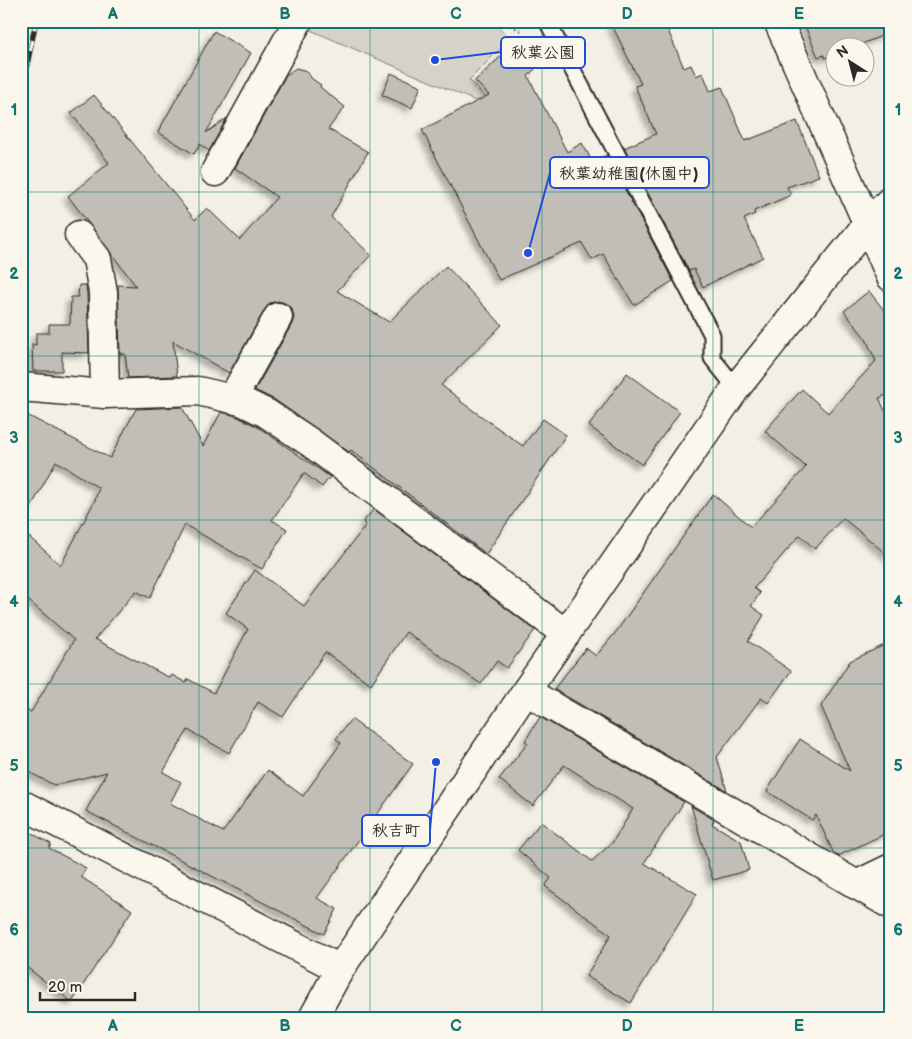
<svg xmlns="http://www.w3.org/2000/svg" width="912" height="1039" viewBox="0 0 912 1039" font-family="'Balsamiq Sans','Klee One',sans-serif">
  <defs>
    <filter id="shadow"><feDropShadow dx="-4.5" dy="4.5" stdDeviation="2.5" flood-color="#0004"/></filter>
  </defs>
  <rect width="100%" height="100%" fill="#f3efe4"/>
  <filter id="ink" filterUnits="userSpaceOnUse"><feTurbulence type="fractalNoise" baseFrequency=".02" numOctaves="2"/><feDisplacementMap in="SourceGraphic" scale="10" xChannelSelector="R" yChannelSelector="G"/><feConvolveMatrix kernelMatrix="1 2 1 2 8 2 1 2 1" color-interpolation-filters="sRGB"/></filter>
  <g filter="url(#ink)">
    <path fill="#d5d2c9" stroke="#807e7a" d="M312 21H490L496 24 510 39 469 80 491 103 487 106 308 29Z"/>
    <g fill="#c0beb6" stroke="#2b2b2b" filter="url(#shadow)">
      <path d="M610 21H664L684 68 691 65 696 76 703 73 710 91 722 87 745 141 797 121 819 176 787 187 791 195 754 211 755 214 744 219 763 257 703 287 694 269 689 271 624 148 656 134 635 86 641 84Z"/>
      <path d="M803 21H891V32L852 48H834V55L825 58 824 55 818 57Z"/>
      <path d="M214 31 251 53 206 133 227 118 209 151 200 144 194 154 158 132Z"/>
      <path d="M512 46 535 69 528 76 567 152 582 143 592 161 607 155 673 281 634 305 603 254 592 260 582 243 499 280 422 130 489 95 475 81Z"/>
      <path d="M296 68 307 71 311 78 321 85 320 87 345 107 328 129 368 152 331 217 371 255 337 291 389 322 446 266 502 325 441 385 461 400 460 401 523 446 543 419 566 435 486 554 351 450 349 452 275 400 255 390 292 324 294 317 292 309 285 303 278 301 270 303 265 309 229 373 173 341 177 376 128 378 125 354H120L118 285 136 286 68 196 109 163 71 113 94 95 195 220 207 208 240 240 277 197 235 168 286 75Z"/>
      <path d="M391 73 421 86 412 108 382 95Z"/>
      <path d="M79 285H86L87 294 89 353 62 352V371H33L32 344 36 345V333H49V324H70L71 297H78Z"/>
      <path d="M869 291 891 319V395L890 393 879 398 891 423V558L843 518 815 549 800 535 754 588 760 593 751 606 764 615 748 641 791 671 768 703 761 698 717 757 727 791 554 689 586 648 596 656 616 632 713 494 751 527 806 467 765 431 802 389 828 413 876 361 866 339 844 311Z"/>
      <path d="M627 373 680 412 642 465 589 426Z"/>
      <path d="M182 407 203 446 221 412 236 416 258 427 330 477 322 487 304 473 272 520 287 529 262 569 185 525 150 598 136 591 95 639 170 678 172 675 186 683 188 679 214 693 248 629 226 613 255 570 304 606 366 525 363 522 374 509 535 630 507 668 497 661 481 684 406 632 371 684 325 652 283 717 258 702 229 753 188 730 163 772 181 782 170 803 223 832 268 770 303 796 341 743 336 739 351 719 413 764 317 898 337 909 324 934 86 811 107 772 54 785 21 768V706L31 712 74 640 21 594V530L61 565 95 500 99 488 56 461 21 526V412L110 458 136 409Z"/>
      <path d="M891 642V831L838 856 834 854 816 815 812 820 767 791 800 739 850 771 821 706 850 661Z"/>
      <path d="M540 717 684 802 644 863 697 894 631 1003 586 976 611 935 545 886 551 878 518 850 541 822 592 861 612 843 633 809 564 765 533 806 499 779 528 743 525 741Z"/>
      <path d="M691 806 714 820 712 824 741 841 749 870 713 880Z"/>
      <path d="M21 827 51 844 49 848 86 868 81 877 132 910 72 1002 21 963Z"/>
    </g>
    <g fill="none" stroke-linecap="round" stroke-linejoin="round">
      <g stroke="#2b2b2b" stroke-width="19">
        <path id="lane" d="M547 21 712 335V358L736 388"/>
      </g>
      <g stroke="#2b2b2b" stroke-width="31">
        <g id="street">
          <path d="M215 172 298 21"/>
          <path d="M79 235 97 259 103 292 105 394"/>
          <path d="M21 387 105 394 198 391 241 401 266 413 311 443 566 634"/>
          <path d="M232 399 278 317"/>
          <path d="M526 691 891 905"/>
          <path d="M21 804 340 969"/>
          <path d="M856 885 891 868"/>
        </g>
      </g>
      <g stroke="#2b2b2b" stroke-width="31">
        <g id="secondary">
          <path d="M778 21 891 277"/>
          <path d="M313 1018 340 969 526 691 736 388 866 226 891 200"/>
        </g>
      </g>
      <path stroke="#2b2b2b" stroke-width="3" stroke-dasharray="1 4" stroke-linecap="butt" d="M502 21 520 30 524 28"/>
      <use href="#lane" stroke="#fbf7ec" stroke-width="15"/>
      <use href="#street" stroke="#fbf7ec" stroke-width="28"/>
      <use href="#secondary" stroke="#fbf7ec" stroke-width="28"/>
      <g stroke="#2b2b2b" stroke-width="5.5">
        <path id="rail" d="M21 94 36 21"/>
      </g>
      <use href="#rail" stroke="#fbf7ec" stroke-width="4" stroke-dasharray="11" stroke-linecap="butt"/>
    </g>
  </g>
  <path fill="none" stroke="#0f766e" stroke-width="1" stroke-opacity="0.55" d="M199 21V1018M370 21V1018M542 21V1018M713 21V1018M21 192H891M21 356H891M21 520H891M21 684H891M21 848H891"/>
  <path fill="none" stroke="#1d4ed8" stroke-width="2" d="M435 60L501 52M528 253L550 173M436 762L430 830"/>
  <g fill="#1d4ed8" stroke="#fbf7ec" stroke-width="2">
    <circle cx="435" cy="60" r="5"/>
    <circle cx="528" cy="253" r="5"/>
    <circle cx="436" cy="762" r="5"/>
  </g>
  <g fill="#fbf7ec" stroke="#1d4ed8" stroke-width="2">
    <rect x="501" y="37" width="84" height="31" rx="5"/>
    <rect x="550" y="157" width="159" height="31" rx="5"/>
    <rect x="362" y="815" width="68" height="31" rx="5"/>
  </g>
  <g font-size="16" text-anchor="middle" font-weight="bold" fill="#2b2b2b">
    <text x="543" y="58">秋葉公園</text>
    <text x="629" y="179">秋葉幼稚園(休園中)</text>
    <text x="396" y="836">秋吉町</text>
  </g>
  <rect width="912" height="1039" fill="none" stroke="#fbf7ec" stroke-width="55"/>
  <g transform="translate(850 62) rotate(324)"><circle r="24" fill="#fbf7ec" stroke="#a8a59f"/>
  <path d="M0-4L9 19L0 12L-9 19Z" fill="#2b2b2b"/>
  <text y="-8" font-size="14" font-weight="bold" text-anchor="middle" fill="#2b2b2b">N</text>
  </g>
  <path d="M40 992v8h95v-8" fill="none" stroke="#2b2b2b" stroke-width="2.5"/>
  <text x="48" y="992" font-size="15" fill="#2b2b2b" stroke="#fbf7ec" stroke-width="4" paint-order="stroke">20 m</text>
  <rect x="28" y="28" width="856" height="984" fill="none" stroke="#0f766e" stroke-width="2"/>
  <g font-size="16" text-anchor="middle" font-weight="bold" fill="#0f766e">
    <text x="113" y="19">A</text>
    <text x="285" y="19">B</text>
    <text x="456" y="19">C</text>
    <text x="627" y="19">D</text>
    <text x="799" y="19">E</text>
    <text x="14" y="115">1</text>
    <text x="898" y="115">1</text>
    <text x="14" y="279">2</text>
    <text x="898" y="279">2</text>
    <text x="14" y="443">3</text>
    <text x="898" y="443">3</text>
    <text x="14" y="607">4</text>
    <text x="898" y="607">4</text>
    <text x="14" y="771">5</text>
    <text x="898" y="771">5</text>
    <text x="14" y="935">6</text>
    <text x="898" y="935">6</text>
    <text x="113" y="1031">A</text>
    <text x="285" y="1031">B</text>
    <text x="456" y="1031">C</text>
    <text x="627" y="1031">D</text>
    <text x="799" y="1031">E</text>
  </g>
</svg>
